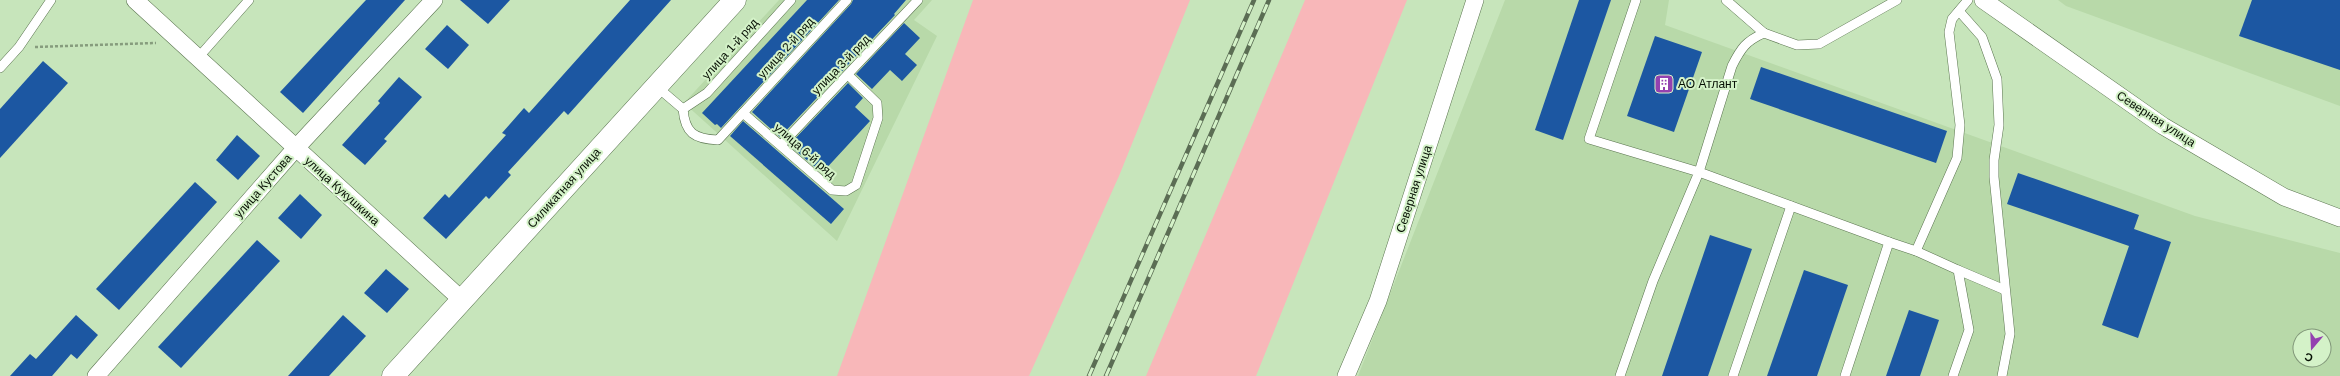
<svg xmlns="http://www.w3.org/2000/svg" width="2340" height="376" viewBox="0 0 2340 376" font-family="Helvetica,sans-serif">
  <rect width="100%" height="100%" fill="#c7e5bb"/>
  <g fill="#b8d9a9" fill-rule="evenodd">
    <path d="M779 0H932L914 20 937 36 837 241 684 103Z"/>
    <path d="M1505 0H1669L1665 25 2195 216 2340 253V376H1358ZM2300 336H2324V360H2300Z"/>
    <path d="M2058 0H2340V106L2066 6Z"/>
  </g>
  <g fill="#f8b7b9">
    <path d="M973 0H1190L1119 176 1029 376H837Z"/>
    <path d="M1305 0H1407L1256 376H1146Z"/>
  </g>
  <g fill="#1c57a2">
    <path d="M366 0H405L303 113 280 92Z"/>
    <path d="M460 0H510L488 24Z"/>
    <path d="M630 0H671L568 115 564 111 508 172 511 175 489 199 486 196 446 239 423 218 445 194 449 198 506 135 502 133 524 108 529 113Z"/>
    <path d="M807 0H839L721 128 717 124 715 125 702 113Z"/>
    <path d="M853 0H906L894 14 895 15 780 137 752 112 851 4Z"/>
    <path d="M1579 0H1611L1563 140 1535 130Z"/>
    <path d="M2252 0H2340V70L2239 36Z"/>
    <path d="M904 23 920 38 905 54 917 65 902 81 890 70 872 89 856 74Z"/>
    <path d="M447 25 469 45 448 69 425 49Z"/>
    <path d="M1655 36 1702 52 1674 132 1627 116Z"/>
    <path d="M43 61 68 83 0 158V109Z"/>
    <path d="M1761 67 1947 131 1936 163 1750 99Z"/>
    <path d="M399 77 422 97 384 139 387 141 365 165 342 145 380 103 378 101Z"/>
    <path d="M848 83 863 98 855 107 870 121 822 173 789 145Z"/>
    <path d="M743 121 844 209 831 224 730 136Z"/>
    <path d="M237 135 260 156 238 180 216 160Z"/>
    <path d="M2018 173 2139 215 2134 229 2171 242 2138 338 2102 325 2129 246 2007 204Z"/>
    <path d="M195 182 217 202 119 310 96 289Z"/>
    <path d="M300 194 322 215 301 239 278 218Z"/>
    <path d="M1710 235 1752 249 1708 376H1662Z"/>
    <path d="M257 240 280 261 181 368 158 347Z"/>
    <path d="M386 269 409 289 387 313 364 293Z"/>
    <path d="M1804 270 1848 285 1817 376H1767Z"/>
    <path d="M1909 310 1939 320 1920 376H1886Z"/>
    <path d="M76 315 98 335 77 359 71 354 52 376H10L30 354 36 359Z"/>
    <path d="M343 315 366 336 329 376H288Z"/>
  </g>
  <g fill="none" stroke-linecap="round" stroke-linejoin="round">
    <g stroke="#5b7550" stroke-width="10">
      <g id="lane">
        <path d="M1726 0 1764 33"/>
        <path d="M1959 11 1982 37 1997 79 1999 125 1994 160V177L2010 334 2002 376"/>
        <path d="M197 59 249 0"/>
        <path d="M0 68 19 47 51 0"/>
        <path d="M656 86 683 109C685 133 694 139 718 140L847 0"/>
        <path d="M683 109 707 93 791 0"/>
        <path d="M743 113 832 190 846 191 856 185 878 118 877 103 848 75"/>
        <path d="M781 145 918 0"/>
        <path d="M1889 242 1916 251 1958 270 1969 330 1953 376"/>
        <path d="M1916 251 1957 158 1960 125 1949 32 1952 19 1968 0"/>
        <path d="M1958 270 2005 290"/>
        <path d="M1620 376 1653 281 1699 172 1589 139 1636 0"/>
        <path d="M1733 376 1791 206"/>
        <path d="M1845 376 1889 242 1699 172 1732 66C1741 48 1746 41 1764 33L1797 45 1819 44 1897 0"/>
      </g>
    </g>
    <g stroke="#5b7550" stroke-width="18">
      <g id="street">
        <path d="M135 0 462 300"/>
        <path d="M1983 0 2163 126 2284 197 2340 218"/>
        <path d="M96 376 295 149 434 0"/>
        <path d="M1346 376 1378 301 1475 0"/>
      </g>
    </g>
    <g stroke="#5b7550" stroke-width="23">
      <path id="secondary" d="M393 376 735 0"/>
    </g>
    <path stroke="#869c7d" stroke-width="2.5" stroke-dasharray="3 2" stroke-linecap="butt" d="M35 47 156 43"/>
    <use href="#lane" stroke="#fff" stroke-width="9"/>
    <use href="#street" stroke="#fff" stroke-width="17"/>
    <use href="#secondary" stroke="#fff" stroke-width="22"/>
    <g stroke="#5b6d54" stroke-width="4.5">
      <g id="rail">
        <path d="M1089 376 1254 0"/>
        <path d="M1106 376 1269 0"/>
      </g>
    </g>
    <use href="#rail" stroke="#d4f2c8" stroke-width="3" stroke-dasharray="9" stroke-linecap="butt"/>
  </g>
  <defs>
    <g id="building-square" transform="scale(1)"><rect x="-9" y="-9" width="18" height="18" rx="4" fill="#9441b0" stroke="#d4f2c8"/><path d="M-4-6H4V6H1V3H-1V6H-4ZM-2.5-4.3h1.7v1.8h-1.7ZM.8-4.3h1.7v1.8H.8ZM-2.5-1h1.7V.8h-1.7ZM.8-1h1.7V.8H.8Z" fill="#fff"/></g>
  </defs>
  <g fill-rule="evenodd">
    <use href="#building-square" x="1664" y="84"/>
  </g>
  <g text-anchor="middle" stroke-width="4" stroke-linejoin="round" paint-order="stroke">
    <g font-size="12" fill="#071004" stroke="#d4f2c8">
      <text transform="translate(786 48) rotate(-48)" y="4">улица 2-й ряд</text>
      <text transform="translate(730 49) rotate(-48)" y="4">улица 1-й ряд</text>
      <text transform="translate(841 65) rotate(-46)" y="4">улица 3-й ряд</text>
      <text transform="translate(2156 119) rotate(33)" y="4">Северная улица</text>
      <text transform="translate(805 151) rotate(41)" y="4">улица 6-й ряд</text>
      <text transform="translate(263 186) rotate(-49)" y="4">улица Кустова</text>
      <text transform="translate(564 188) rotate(-48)" y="4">Силикатная улица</text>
      <text transform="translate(1414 189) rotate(-72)" y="4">Северная улица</text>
      <text transform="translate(342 191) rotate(42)" y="4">улица Кукушкина</text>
    </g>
    <g font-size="12" fill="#071004" stroke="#d4f2c8" text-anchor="start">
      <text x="1678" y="88">АО Атлант</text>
    </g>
  </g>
  <g transform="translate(2312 348) rotate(199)"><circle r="19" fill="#d4f2c8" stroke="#82987a"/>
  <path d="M0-3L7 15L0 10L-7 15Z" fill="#9441b0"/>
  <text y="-6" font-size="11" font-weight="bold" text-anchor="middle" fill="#071004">С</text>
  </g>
</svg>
